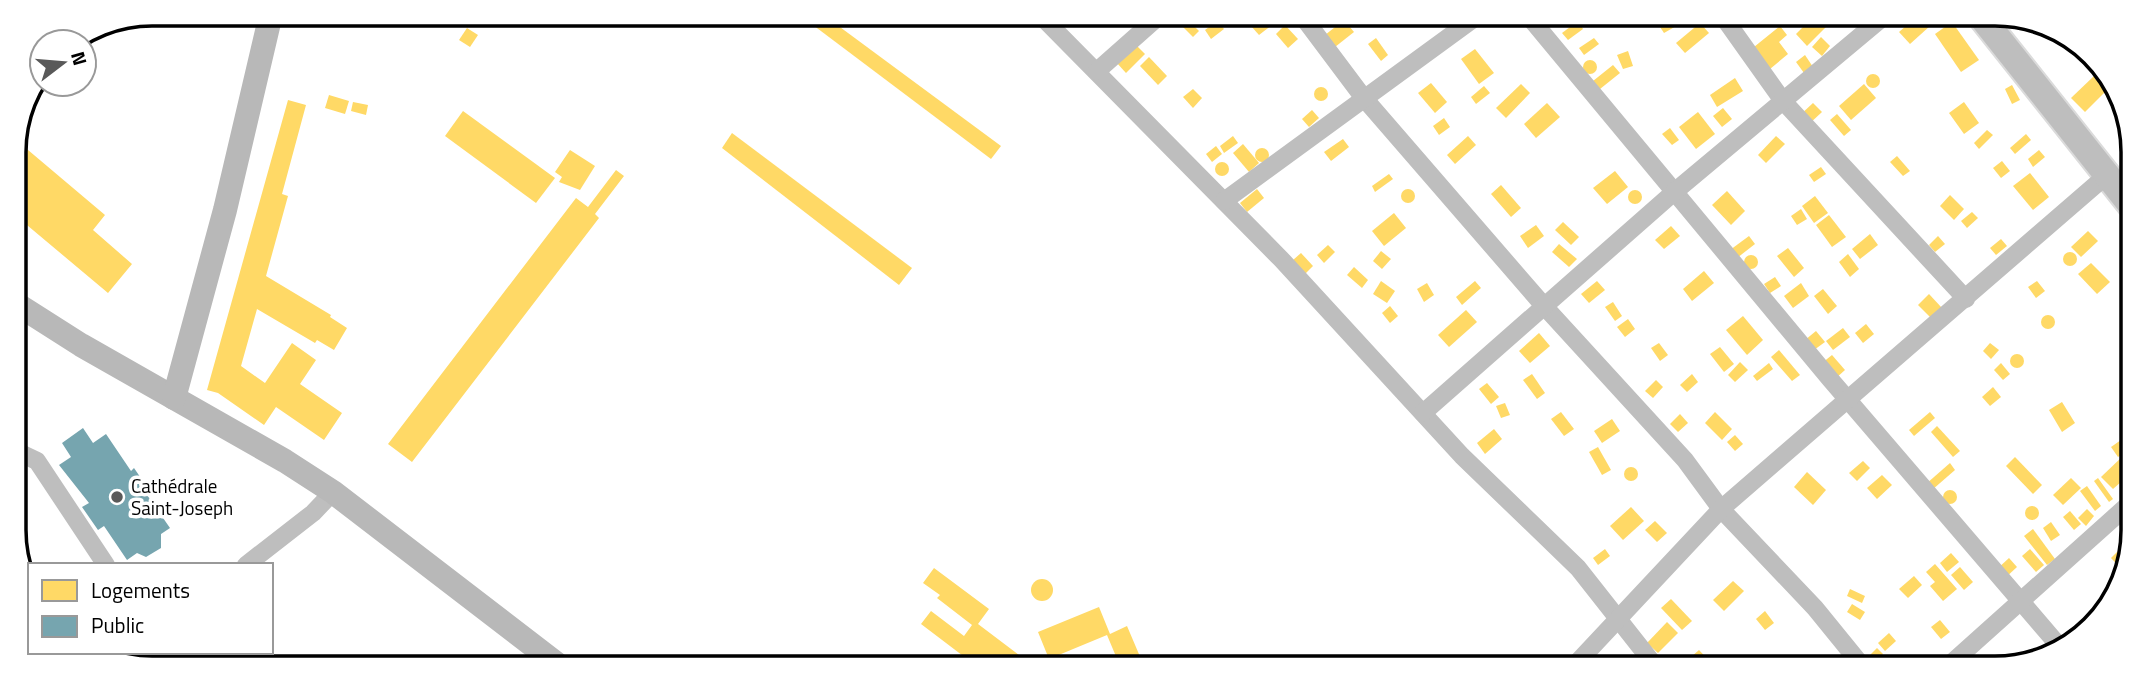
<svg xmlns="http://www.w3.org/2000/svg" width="2147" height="682" viewBox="0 0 2147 682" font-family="'Titillium Web',sans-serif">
  <rect width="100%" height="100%" fill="#fff"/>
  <g fill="#ffd966">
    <path d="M801 16H825L1001 146 991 159Z"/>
    <path d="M1263 17H1272L1276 22 1259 35 1251 26Z"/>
    <path d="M1654 18H1673L1678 25 1664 33Z"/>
    <path d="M1812 18H1822L1828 25 1807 46 1796 34Z"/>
    <path d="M1187 19 1199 31 1193 37 1181 25Z"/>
    <path d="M1914 19H1923L1930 26 1910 44 1899 32Z"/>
    <path d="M1344 20 1354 32 1335 47 1325 35Z"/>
    <path d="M1217 21 1224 29 1211 39 1205 30Z"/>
    <path d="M1578 21 1583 29 1568 40 1562 33Z"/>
    <path d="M1952 22 1979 60 1961 72 1935 34Z"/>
    <path d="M1700 23 1709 33 1685 53 1676 43Z"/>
    <path d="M1285 25 1298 39 1288 48 1276 34Z"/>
    <path d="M1780 26 1787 35 1779 42 1788 54 1770 69 1754 47Z"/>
    <path d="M467 28 478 35 470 47 459 40Z"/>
    <path d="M1821 37 1830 46 1822 56 1812 47Z"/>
    <path d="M1376 38 1388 55 1381 61 1368 44Z"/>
    <path d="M1594 38 1599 44 1584 55 1579 48Z"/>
    <path d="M1134 43 1145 54 1126 73 1116 62Z"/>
    <path d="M1475 49 1494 73 1479 84 1461 59Z"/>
    <path d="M1628 51 1633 66 1623 69 1617 55Z"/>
    <path d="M1805 55 1813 67 1804 73 1796 62Z"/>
    <path d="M1149 57 1167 76 1158 85 1140 66Z"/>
    <circle cx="1590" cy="67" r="7"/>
    <path d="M1613 65 1620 73 1600 89 1593 81Z"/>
    <circle cx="1873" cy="81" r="7"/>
    <path d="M2094 76 2107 90 2085 112 2071 98Z"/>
    <path d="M1735 78 1743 91 1717 107 1710 95Z"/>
    <path d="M1431 83 1447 102 1435 113 1418 93Z"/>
    <path d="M1521 84 1530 93 1506 118 1496 108Z"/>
    <path d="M1864 84 1876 98 1851 120 1839 106Z"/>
    <path d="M2012 85 2020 100 2012 104 2005 89Z"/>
    <path d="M1484 86 1490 93 1476 104 1471 97Z"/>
    <circle cx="1321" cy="94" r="7"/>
    <path d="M1193 89 1202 98 1193 108 1183 97Z"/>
    <path d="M329 95 349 101 345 114 325 108Z"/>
    <path d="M288 100 306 105 282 194 288 196 266 276 331 315 330 317 347 328 334 350 317 340 315 343 257 309 241 366 265 383 292 343 316 360 300 384 342 413 324 440 276 407 264 425 218 393 207 390Z"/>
    <path d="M353 102 368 105 366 115 351 111Z"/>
    <path d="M1964 102 1979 123 1964 134 1949 113Z"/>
    <path d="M1547 103 1560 117 1536 138 1524 124Z"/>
    <path d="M1813 103 1822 112 1808 125 1799 116Z"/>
    <path d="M1723 108 1732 119 1722 127 1713 116Z"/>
    <path d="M1312 110 1319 118 1309 127 1302 119Z"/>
    <path d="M463 111 555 178 536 203 445 136Z"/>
    <path d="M1698 112 1715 134 1696 149 1679 127Z"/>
    <path d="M1837 114 1851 130 1844 136 1830 120Z"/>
    <path d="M1444 118 1450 127 1439 135 1433 126Z"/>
    <path d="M1670 128 1679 140 1672 145 1662 134Z"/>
    <path d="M1987 130 1993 135 1979 149 1974 143Z"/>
    <path d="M732 133 912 268 899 285 722 148Z"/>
    <path d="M2026 134 2031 140 2015 154 2010 148Z"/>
    <path d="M1233 136 1238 143 1224 153 1220 146Z"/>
    <path d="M1468 136 1476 145 1455 164 1447 155Z"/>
    <path d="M1776 136 1785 144 1766 163 1758 155Z"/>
    <path d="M15 139 105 215 93 230 132 264 108 293 15 215Z"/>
    <path d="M1343 139 1349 147 1331 161 1324 152Z"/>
    <path d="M1243 144 1259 163 1249 172 1233 153Z"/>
    <path d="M1216 146 1222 154 1212 162 1206 154Z"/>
    <circle cx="1262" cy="155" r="7"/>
    <path d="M570 150 595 166 580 190 559 182 562 177 555 172Z"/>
    <path d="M2039 150 2045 157 2033 167 2028 159Z"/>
    <path d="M1897 156 1910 171 1903 176 1890 162Z"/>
    <path d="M2002 161 2010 171 2001 178 1993 168Z"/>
    <circle cx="1222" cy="169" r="7"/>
    <path d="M1821 167 1826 174 1814 182 1809 175Z"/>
    <path d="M616 170 624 176 595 214 599 218 412 462 388 444 576 198 588 207Z"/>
    <path d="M1615 171 1628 187 1607 204 1593 188Z"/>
    <path d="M2030 173 2049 197 2033 210 2013 186Z"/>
    <path d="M1389 174 1393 179 1375 192 1372 186Z"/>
    <path d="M1501 185 1521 208 1511 217 1491 194Z"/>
    <path d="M1257 189 1264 198 1247 212 1240 203Z"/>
    <circle cx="1408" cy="196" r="7"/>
    <circle cx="1635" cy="197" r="7"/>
    <path d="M1727 191 1745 211 1731 225 1712 205Z"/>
    <path d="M1950 195 1964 209 1954 220 1940 206Z"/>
    <path d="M1815 196 1828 213 1814 223 1802 206Z"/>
    <path d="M1801 209 1807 219 1797 225 1791 216Z"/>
    <path d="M1972 212 1978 218 1967 228 1961 221Z"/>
    <path d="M1394 213 1406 228 1384 246 1372 231Z"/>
    <path d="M1829 215 1846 237 1832 247 1816 225Z"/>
    <path d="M1563 222 1579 237 1571 245 1555 230Z"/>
    <path d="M1536 225 1544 236 1528 248 1520 236Z"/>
    <path d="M1671 226 1680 236 1664 249 1655 240Z"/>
    <path d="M2088 231 2098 241 2081 257 2071 247Z"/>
    <path d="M1870 234 1878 245 1860 259 1852 249Z"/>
    <path d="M1749 236 1755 244 1737 258 1730 250Z"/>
    <path d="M1938 236 1945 244 1935 252 1929 245Z"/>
    <path d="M2001 239 2007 246 1996 255 1990 248Z"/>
    <path d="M1559 244 1577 259 1569 267 1552 252Z"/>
    <path d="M1328 245 1335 252 1324 263 1317 255Z"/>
    <path d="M1788 248 1804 268 1794 277 1777 256Z"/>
    <path d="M1381 251 1391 259 1382 269 1373 261Z"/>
    <circle cx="2070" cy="259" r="7"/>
    <path d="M1301 253 1313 266 1305 274 1293 260Z"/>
    <path d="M1848 254 1859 269 1850 277 1839 262Z"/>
    <circle cx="1751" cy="262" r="7"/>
    <path d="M2091 263 2110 282 2097 294 2078 274Z"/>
    <path d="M1354 267 1368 280 1362 288 1347 275Z"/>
    <path d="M1704 271 1714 283 1692 301 1683 289Z"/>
    <path d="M1775 277 1781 286 1770 293 1764 284Z"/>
    <path d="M1381 281 1395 291 1387 303 1373 294Z"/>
    <path d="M1475 281 1481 288 1462 305 1456 297Z"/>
    <path d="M1597 281 1605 290 1589 303 1581 294Z"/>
    <path d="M2037 281 2045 291 2036 298 2028 287Z"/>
    <path d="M1427 283 1434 295 1424 302 1417 289Z"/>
    <path d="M1801 283 1809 296 1793 308 1784 296Z"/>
    <path d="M1823 289 1837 306 1828 314 1814 296Z"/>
    <path d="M1929 294 1942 308 1931 318 1918 305Z"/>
    <path d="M1613 302 1622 316 1615 321 1605 307Z"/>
    <path d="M1390 306 1398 316 1390 323 1382 313Z"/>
    <path d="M1466 310 1477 322 1449 347 1438 335Z"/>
    <circle cx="2048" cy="322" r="7"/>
    <path d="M1743 316 1763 340 1747 355 1726 330Z"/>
    <path d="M1628 319 1635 329 1625 337 1617 327Z"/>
    <path d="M1866 324 1874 334 1863 343 1855 333Z"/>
    <path d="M1843 328 1850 337 1833 350 1826 341Z"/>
    <path d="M1816 331 1825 342 1814 350 1805 340Z"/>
    <path d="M1539 333 1550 346 1530 363 1519 351Z"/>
    <path d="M1659 343 1668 355 1660 361 1651 348Z"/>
    <path d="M1990 343 1999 350 1991 359 1983 351Z"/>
    <path d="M1720 347 1734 364 1724 372 1710 354Z"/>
    <path d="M1779 350 1800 375 1792 381 1771 357Z"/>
    <circle cx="2017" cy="361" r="7"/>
    <path d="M1832 355 1845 370 1835 379 1822 363Z"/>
    <path d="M1740 362 1748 370 1735 382 1728 375Z"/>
    <path d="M1769 363 1773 369 1757 381 1753 376Z"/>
    <path d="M2001 363 2010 374 2003 380 1994 370Z"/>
    <path d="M1532 374 1545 393 1537 399 1523 380Z"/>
    <path d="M1692 374 1698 382 1687 392 1680 385Z"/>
    <path d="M1656 380 1663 387 1653 398 1645 391Z"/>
    <path d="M1487 383 1499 397 1491 404 1479 389Z"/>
    <path d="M1993 387 2001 397 1990 406 1982 397Z"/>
    <path d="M2062 402 2075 423 2062 432 2049 410Z"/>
    <path d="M1505 403 1510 415 1501 418 1496 406Z"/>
    <path d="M1561 412 1574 429 1564 436 1551 419Z"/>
    <path d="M1715 412 1732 429 1722 440 1705 423Z"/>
    <path d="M1930 412 1935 418 1914 436 1909 430Z"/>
    <path d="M1680 414 1688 423 1678 432 1670 424Z"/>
    <path d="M1612 419 1620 431 1602 443 1594 431Z"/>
    <path d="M1937 426 1960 451 1953 457 1931 432Z"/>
    <path d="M1494 429 1502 439 1485 454 1477 443Z"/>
    <path d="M1735 435 1743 444 1735 451 1727 442Z"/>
    <path d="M2121 440 2128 450 2118 457 2111 447Z"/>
    <path d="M1598 447 1611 470 1602 475 1589 452Z"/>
    <path d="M2124 455 2129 460V475L2113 489 2101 477Z"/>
    <path d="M2015 457 2042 485 2033 494 2006 466Z"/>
    <path d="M1863 461 1870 468 1857 481 1849 473Z"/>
    <path d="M1950 463 1955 470 1932 490 1926 484Z"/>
    <circle cx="1631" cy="474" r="7"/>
    <path d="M1807 472 1826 490 1813 505 1794 487Z"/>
    <path d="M1882 475 1892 485 1877 499 1867 488Z"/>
    <path d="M2071 478 2081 488 2063 505 2053 495Z"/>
    <path d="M2098 478 2113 499 2109 502 2094 481Z"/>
    <path d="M2087 486 2101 506 2095 511 2080 491Z"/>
    <circle cx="1950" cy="497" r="7"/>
    <circle cx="2032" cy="513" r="7"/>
    <path d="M1631 507 1644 521 1623 540 1610 526Z"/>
    <path d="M2087 509 2094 516 2086 526 2078 518Z"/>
    <path d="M2070 511 2081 524 2074 530 2063 517Z"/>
    <path d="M1655 521 1667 533 1657 542 1645 530Z"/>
    <path d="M2051 522 2060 535 2051 541 2043 528Z"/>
    <path d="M2033 529 2055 559 2047 565 2024 536Z"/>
    <path d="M2121 548 2128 556 2124 572 2111 558Z"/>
    <path d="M1605 549 1610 556 1598 565 1593 558Z"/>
    <path d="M2030 549 2044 565 2036 572 2022 556Z"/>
    <path d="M1951 553 1959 562 1947 572 1940 563Z"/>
    <path d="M2009 558 2017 567 2004 579 1996 570Z"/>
    <path d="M1935 564 1957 589 1943 601 1930 586 1935 582 1926 572Z"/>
    <path d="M1960 567 1973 582 1964 590 1951 575Z"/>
    <path d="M934 568 989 609 978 624 1032 665H975L921 624 931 611 964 636 972 625 937 598 940 595 923 583Z"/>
    <path d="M1914 576 1922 585 1908 598 1899 589Z"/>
    <circle cx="1042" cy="590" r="11"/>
    <path d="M1733 581 1744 591 1724 611 1713 600Z"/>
    <path d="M1850 589 1865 596 1862 603 1847 596Z"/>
    <path d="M1671 599 1692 621 1682 630 1661 608Z"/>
    <path d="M1852 604 1865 612 1860 620 1847 612Z"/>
    <path d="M1099 607 1110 634 1127 626 1144 666H1120L1107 635 1049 659 1038 632Z"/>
    <path d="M1765 611 1774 623 1765 630 1756 619Z"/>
    <path d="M1940 620 1950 632 1941 639 1931 627Z"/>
    <path d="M1667 622 1678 633 1658 653 1647 643Z"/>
    <path d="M1889 633 1896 641 1885 651 1878 643Z"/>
    <path d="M1877 648 1883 654 1873 665 1867 658Z"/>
    <path d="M1699 650 1713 665 1710 667H1699L1691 657Z"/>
  </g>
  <path fill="#76a5af" d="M83 428 93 443 106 434 131 471 134 468 149 490 145 492 170 528 161 534V548L146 557 137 553 127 560 104 526 98 530 82 507 89 503 59 465 71 457 62 443Z"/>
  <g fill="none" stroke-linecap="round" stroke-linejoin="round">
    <g stroke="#dbdbdb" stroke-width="30">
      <path id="primary" d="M1983 19 2130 204"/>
    </g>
    <g stroke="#bebebe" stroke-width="18">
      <path d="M1041 16 1281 259 1462 456 1578 568 1656 667"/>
      <path d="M1303 17 1363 97 1544 306 1685 460 1721 509 1815 608 1863 667"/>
      <path d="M1530 18 1830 379 2060 647"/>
      <path d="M1724 18 1783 101 1966 299"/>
      <path d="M1097 71 1158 17"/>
      <path d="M1224 201 1476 17"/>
      <path d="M1423 413 1673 193 1882 18"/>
      <path d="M16 451 37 461 106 565"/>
      <path d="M246 565 313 513 333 492"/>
      <path d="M109 659 120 652"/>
      <path d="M1573 667 1721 509 2107 175"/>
      <path d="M1946 668 2128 505"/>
    </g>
    <g stroke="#b8b8b8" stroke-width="24">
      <path d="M15 303 81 345 285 461 333 492 557 664"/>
      <path d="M174 398 225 210 271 14"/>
    </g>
    <use href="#primary" stroke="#bebebe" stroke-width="26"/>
  </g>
  <circle fill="#595959" stroke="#fff" stroke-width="2.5" cx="117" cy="497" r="7"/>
  <g text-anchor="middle" stroke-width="7" stroke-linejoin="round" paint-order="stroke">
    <g font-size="19" fill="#000" stroke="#fff" text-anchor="start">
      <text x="131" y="493">Cathédrale<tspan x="131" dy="22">Saint-Joseph</tspan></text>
    </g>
  </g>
  <path d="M0 0H2147V682H0ZM152 26H1995A126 126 0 0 1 2121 152V530A126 126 0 0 1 1995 656H152A126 126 0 0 1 26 530V152A126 126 0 0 1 152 26Z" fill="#fff" fill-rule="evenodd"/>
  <path fill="none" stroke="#000" stroke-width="3.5" d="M152 26H1995A126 126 0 0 1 2121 152V530A126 126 0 0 1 1995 656H152A126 126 0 0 1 26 530V152A126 126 0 0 1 152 26Z"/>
  <rect x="28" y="563" width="245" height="91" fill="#ffffff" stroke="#999999" stroke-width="2"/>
  <rect x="42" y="580" width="35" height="21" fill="#ffd966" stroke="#999999" stroke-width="2"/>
  <text x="91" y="598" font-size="21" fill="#000000">Logements</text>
  <rect x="42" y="616" width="35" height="21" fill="#76a5af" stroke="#999999" stroke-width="2"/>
  <text x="91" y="633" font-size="21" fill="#000000">Public</text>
  <g transform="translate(63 63) rotate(74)"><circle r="33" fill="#ffffff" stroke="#999999" stroke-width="2"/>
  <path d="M0-5L12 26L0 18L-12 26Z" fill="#595959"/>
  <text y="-10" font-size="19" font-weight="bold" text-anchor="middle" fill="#000000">N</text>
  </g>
</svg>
